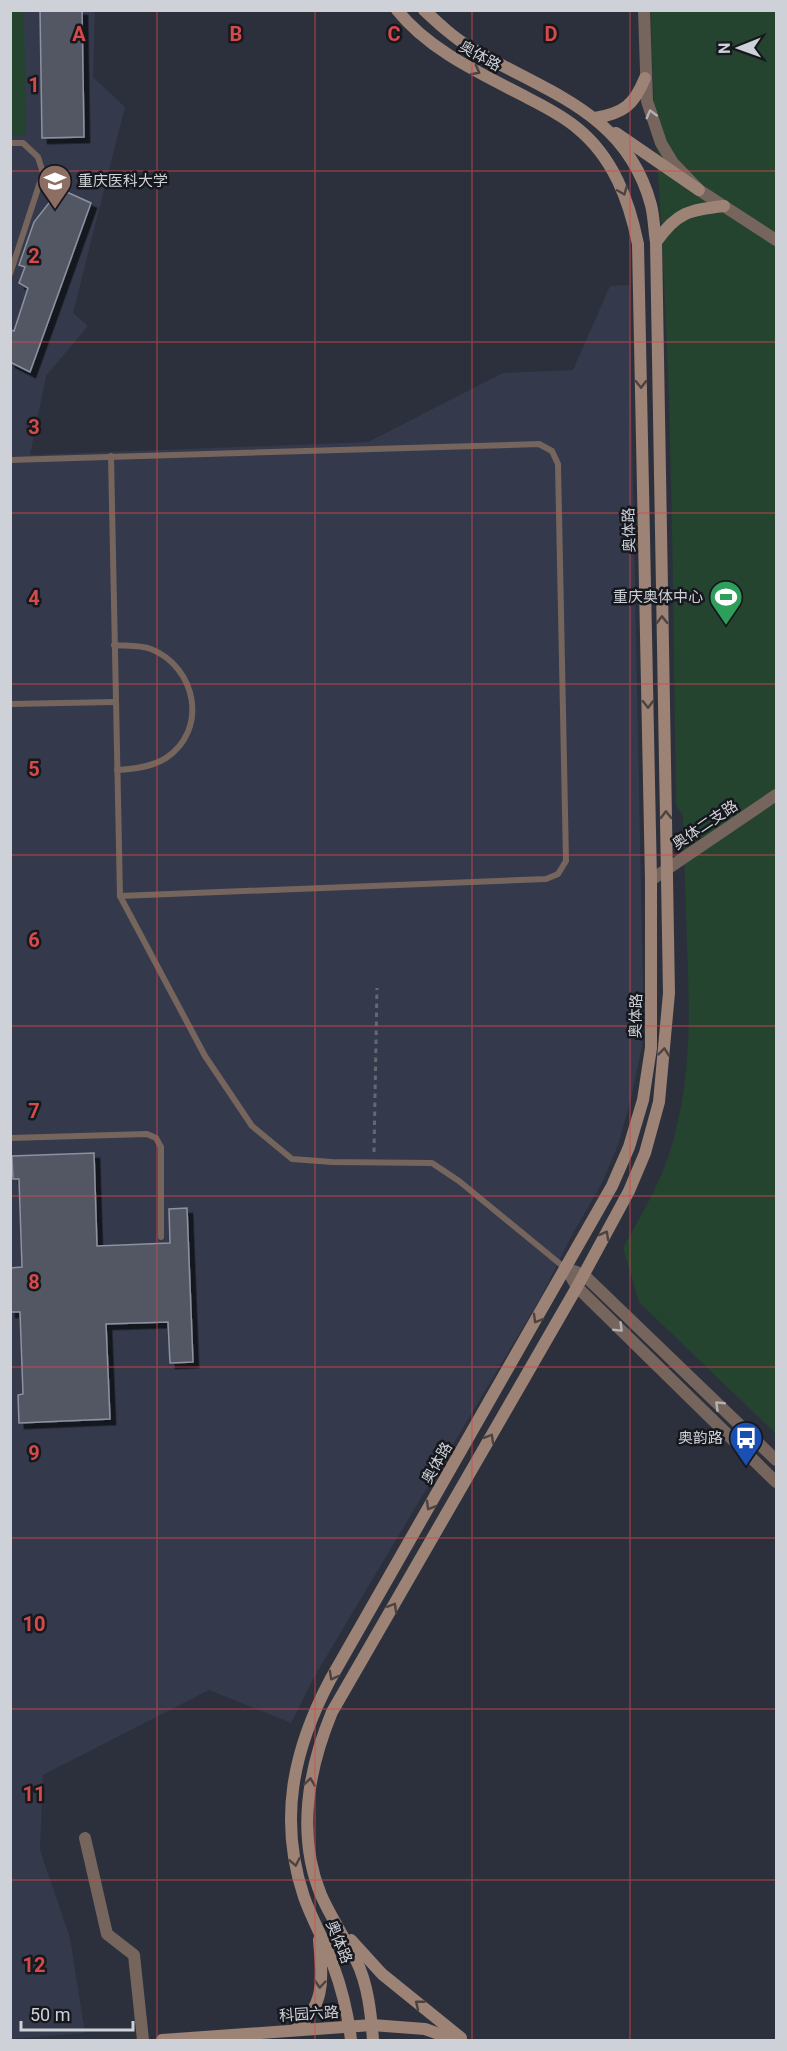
<svg xmlns="http://www.w3.org/2000/svg" width="787" height="2051" viewBox="0 0 787 2051" font-family="Roboto,'Noto Sans SC',sans-serif">
  <defs>
    <filter id="shadow"><feDropShadow dx="5.5" dy="5.5" stdDeviation="0" flood-color="#0009"/></filter>
  </defs>
  <rect width="100%" height="100%" fill="#2c303c"/>
  <path fill="#34394b" d="M95 10 93 77 125 107 73 313 88 326 46 376 30 455 368 442 503 373 573 370 610 286 629 285 643 989 642 1046 631 1099 618 1145 602 1183 572 1235 541 1297 313 1679 291 1723 209 1690 43 1775 40 1850 70 1938 85 2033 11 2039 10 11Z"/>
  <g fill="#244430">
    <path d="M10 11H24L26 135 11 136Z"/>
    <path d="M651 11H776V1434L639 1302 623 1248C639 1219 657 1189 668 1158 692 1085 690 1019 687 944 686 902 684 859 683 816L676 805C673 624 673 442 663 260 659 177 652 94 651 11Z"/>
  </g>
  <g fill="#525663" stroke="#8d91a0" stroke-width="1.5" filter="url(#shadow)">
    <path d="M40 10H82L84 137 42 138Z"/>
    <path d="M60 189 91 203 30 372 10 362V330L14 331 28 288 19 283 25 267 19 265 34 222Z"/>
    <path d="M94 1153 97 1246 170 1243 169 1209 187 1208 193 1362 170 1363 168 1322 106 1324 110 1419 19 1423 18 1395 23 1394 20 1312H10V1268L22 1267 19 1179H13L12 1156Z"/>
  </g>
  <g fill="none" stroke-linecap="round" stroke-linejoin="round">
    <path stroke="#656873" stroke-width="3" stroke-dasharray="4.5 4.5" stroke-linecap="butt" d="M374 1152 377 988"/>
    <g stroke="#75655d" stroke-width="6">
      <path d="M10 143H23L38 157 43 173 10 274"/>
      <path d="M111 456 120 896 205 1056 252 1126 292 1159 332 1162 432 1163 459 1181 565 1268"/>
      <path d="M10 460 539 444 552 451 558 464 566 861 558 874 546 879 120 896"/>
      <path d="M114 645C126 646 140 645 151 649 196 667 209 729 166 758 152 767 134 769 117 770"/>
      <path d="M10 704 115 702"/>
      <path d="M10 1138 147 1134 156 1138 161 1147V1237"/>
    </g>
    <g stroke="#75655d" stroke-width="12">
      <path d="M644 10 647 101 661 143 673 163 699 190 776 240"/>
      <path d="M651 880 776 795"/>
      <path d="M566 1268 577 1287 776 1482"/>
      <path d="M574 1271 584 1275 776 1460"/>
      <path d="M85 1838 107 1934 134 1955 143 2040"/>
    </g>
    <g stroke="#9c8376" stroke-width="12">
      <path d="M595 118C624 113 634 105 645 78"/>
      <path d="M616 133 699 190"/>
      <path d="M656 242C677 212 689 210 724 206"/>
      <path d="M351 1940 382 1974 461 2038"/>
      <path d="M295 2030C327 2005 322 1977 319 1940"/>
      <path d="M162 2040 372 2025 425 2029 456 2040"/>
      <path d="M351 2040C348 2015 342 1989 333 1965 325 1941 312 1920 304 1897 278 1820 293 1750 330 1680L612 1186 629 1147 643 1100 651 1048V880L638 244C629 200 613 157 577 128 562 115 543 106 526 97 480 73 430 51 397 10"/>
      <path d="M373 2040C371 2014 368 1984 356 1960 345 1938 331 1918 321 1895 296 1834 308 1770 332 1712L577 1287 629 1191 645 1153 659 1102 669 993 656 242C654 230 654 217 651 205 626 111 544 92 471 48 454 38 439 24 424 10"/>
    </g>
  </g>
  <defs><path id="oneway-chevron" d="M-2-3.5L2.5 0L-2 3.5" fill="none" stroke-width="1.6" stroke-linecap="round" stroke-linejoin="round" transform="scale(1.5)"/></defs>
  <g stroke="#4c4341">
    <use href="#oneway-chevron" transform="translate(476 71) rotate(28)"/>
    <use href="#oneway-chevron" transform="translate(623 191) rotate(68)"/>
    <use href="#oneway-chevron" transform="translate(641 384) rotate(89)"/>
    <use href="#oneway-chevron" transform="translate(662 620) rotate(-91)"/>
    <use href="#oneway-chevron" transform="translate(648 704) rotate(89)"/>
    <use href="#oneway-chevron" transform="translate(666 815) rotate(-91)"/>
    <use href="#oneway-chevron" transform="translate(664 1052) rotate(-84)"/>
    <use href="#oneway-chevron" transform="translate(605 1235) rotate(-61)"/>
    <use href="#oneway-chevron" transform="translate(537 1319) rotate(120)"/>
    <use href="#oneway-chevron" transform="translate(490 1438) rotate(-60)"/>
    <use href="#oneway-chevron" transform="translate(430 1506) rotate(120)"/>
    <use href="#oneway-chevron" transform="translate(393 1607) rotate(-60)"/>
    <use href="#oneway-chevron" transform="translate(333 1676) rotate(119)"/>
    <use href="#oneway-chevron" transform="translate(310 1782) rotate(-82)"/>
    <use href="#oneway-chevron" transform="translate(295 1862) rotate(79)"/>
    <use href="#oneway-chevron" transform="translate(320 1984) rotate(95)"/>
    <use href="#oneway-chevron" transform="translate(419 2004) rotate(-141)"/>
  </g>
  <g stroke="#b4b1b4">
    <use href="#oneway-chevron" transform="translate(651 114) rotate(-105)"/>
    <use href="#oneway-chevron" transform="translate(619 1328) rotate(44)"/>
    <use href="#oneway-chevron" transform="translate(719 1405) rotate(-136)"/>
  </g>
  <path fill="none" stroke="#d54a4b" stroke-width="1.5" stroke-opacity="0.55" d="M157 10V2040M315 10V2040M472 10V2040M630 10V2040M10 171H776M10 342H776M10 513H776M10 684H776M10 855H776M10 1026H776M10 1196H776M10 1367H776M10 1538H776M10 1709H776M10 1880H776"/>
  <defs>
    <g id="university-pin" transform="scale(1.725)"><path d="M0 17L-7.5 6A9.5 9.5 0 1 1 7.5 6Z" fill="#8d6e63" stroke="#16181d"/><path d="M0-5L7-2L0 1L-7-2ZM-4 1L0 2.5L4 1V4Q0 6-4 4Z" fill="#fff"/></g>
    <g id="stadium-pin" transform="scale(1.725)"><path d="M0 17L-7.5 6A9.5 9.5 0 1 1 7.5 6Z" fill="#2e9e5b" stroke="#16181d"/><path d="M0-5a6.5 5 0 1 0 0 10a6.5 5 0 1 0 0-10ZM-3.5-1.8h7v3.6h-7Z" fill="#fff"/></g>
    <g id="bus-pin" transform="scale(1.725)"><path d="M0 17L-7.5 6A9.5 9.5 0 1 1 7.5 6Z" fill="#1a4fb4" stroke="#16181d"/><path d="M-5-6H5V4H4V6H2V4H-2V6H-4V4H-5ZM-3.5-4V0h7V-4ZM-3.5 1.2v1.5H-2V1.2ZM2 1.2v1.5H3.5V1.2Z" fill="#fff"/></g>
  </defs>
  <g fill-rule="evenodd">
    <use href="#university-pin" x="55" y="181"/>
    <use href="#stadium-pin" x="726" y="597"/>
    <use href="#bus-pin" x="746" y="1438"/>
  </g>
  <g text-anchor="middle" stroke-width="5" stroke-linejoin="round" paint-order="stroke">
    <g font-size="15" fill="#cfd1d9" stroke="#16181d">
      <text transform="translate(480 56) rotate(29)" y="5">奥体路</text>
      <text transform="translate(629 530) rotate(-91)" y="5">奥体路</text>
      <text transform="translate(705 825) rotate(-34)" y="5">奥体二支路</text>
      <text transform="translate(636 1016) rotate(-89)" y="5">奥体路</text>
      <text transform="translate(437 1463) rotate(-60)" y="5">奥体路</text>
      <text transform="translate(339 1942) rotate(68)" y="5">奥体路</text>
      <text transform="translate(309 2014) rotate(-4)" y="5">科园六路</text>
    </g>
    <g font-size="15" fill="#cfd1d9" stroke="#16181d" text-anchor="end">
      <text x="78" y="186" text-anchor="start">重庆医科大学</text>
      <text x="703" y="602">重庆奥体中心</text>
      <text x="723" y="1443">奥韵路</text>
    </g>
  </g>
  <g font-size="20" text-anchor="middle" font-weight="bold" fill="#d54a4b" stroke="#16181d" stroke-width="5" stroke-linejoin="round" paint-order="stroke">
    <text x="79" y="41">A</text>
    <text x="236" y="41">B</text>
    <text x="394" y="41">C</text>
    <text x="551" y="41">D</text>
    <text x="34" y="92">1</text>
    <text x="34" y="263">2</text>
    <text x="34" y="434">3</text>
    <text x="34" y="605">4</text>
    <text x="34" y="776">5</text>
    <text x="34" y="947">6</text>
    <text x="34" y="1118">7</text>
    <text x="34" y="1289">8</text>
    <text x="34" y="1460">9</text>
    <text x="34" y="1631">10</text>
    <text x="34" y="1801">11</text>
    <text x="34" y="1972">12</text>
  </g>
  <rect width="787" height="2051" fill="none" stroke="#cfd1d9" stroke-width="24"/>
  <g transform="translate(739 48) rotate(269)" stroke="#16181d" stroke-width="4.5" paint-order="stroke">
  <path d="M0-4.5L10 22L0 15L-10 22Z" fill="#cfd1d9"/>
  <text y="-9" font-size="16" font-weight="bold" text-anchor="middle" fill="#cfd1d9">N</text>
  </g>
  <path d="M21 2021v9h112v-9" fill="none" stroke="#cfd1d9" stroke-width="3"/>
  <text x="30" y="2021" font-size="18" fill="#cfd1d9" stroke="#16181d" stroke-width="4.5" paint-order="stroke">50 m</text>
</svg>
